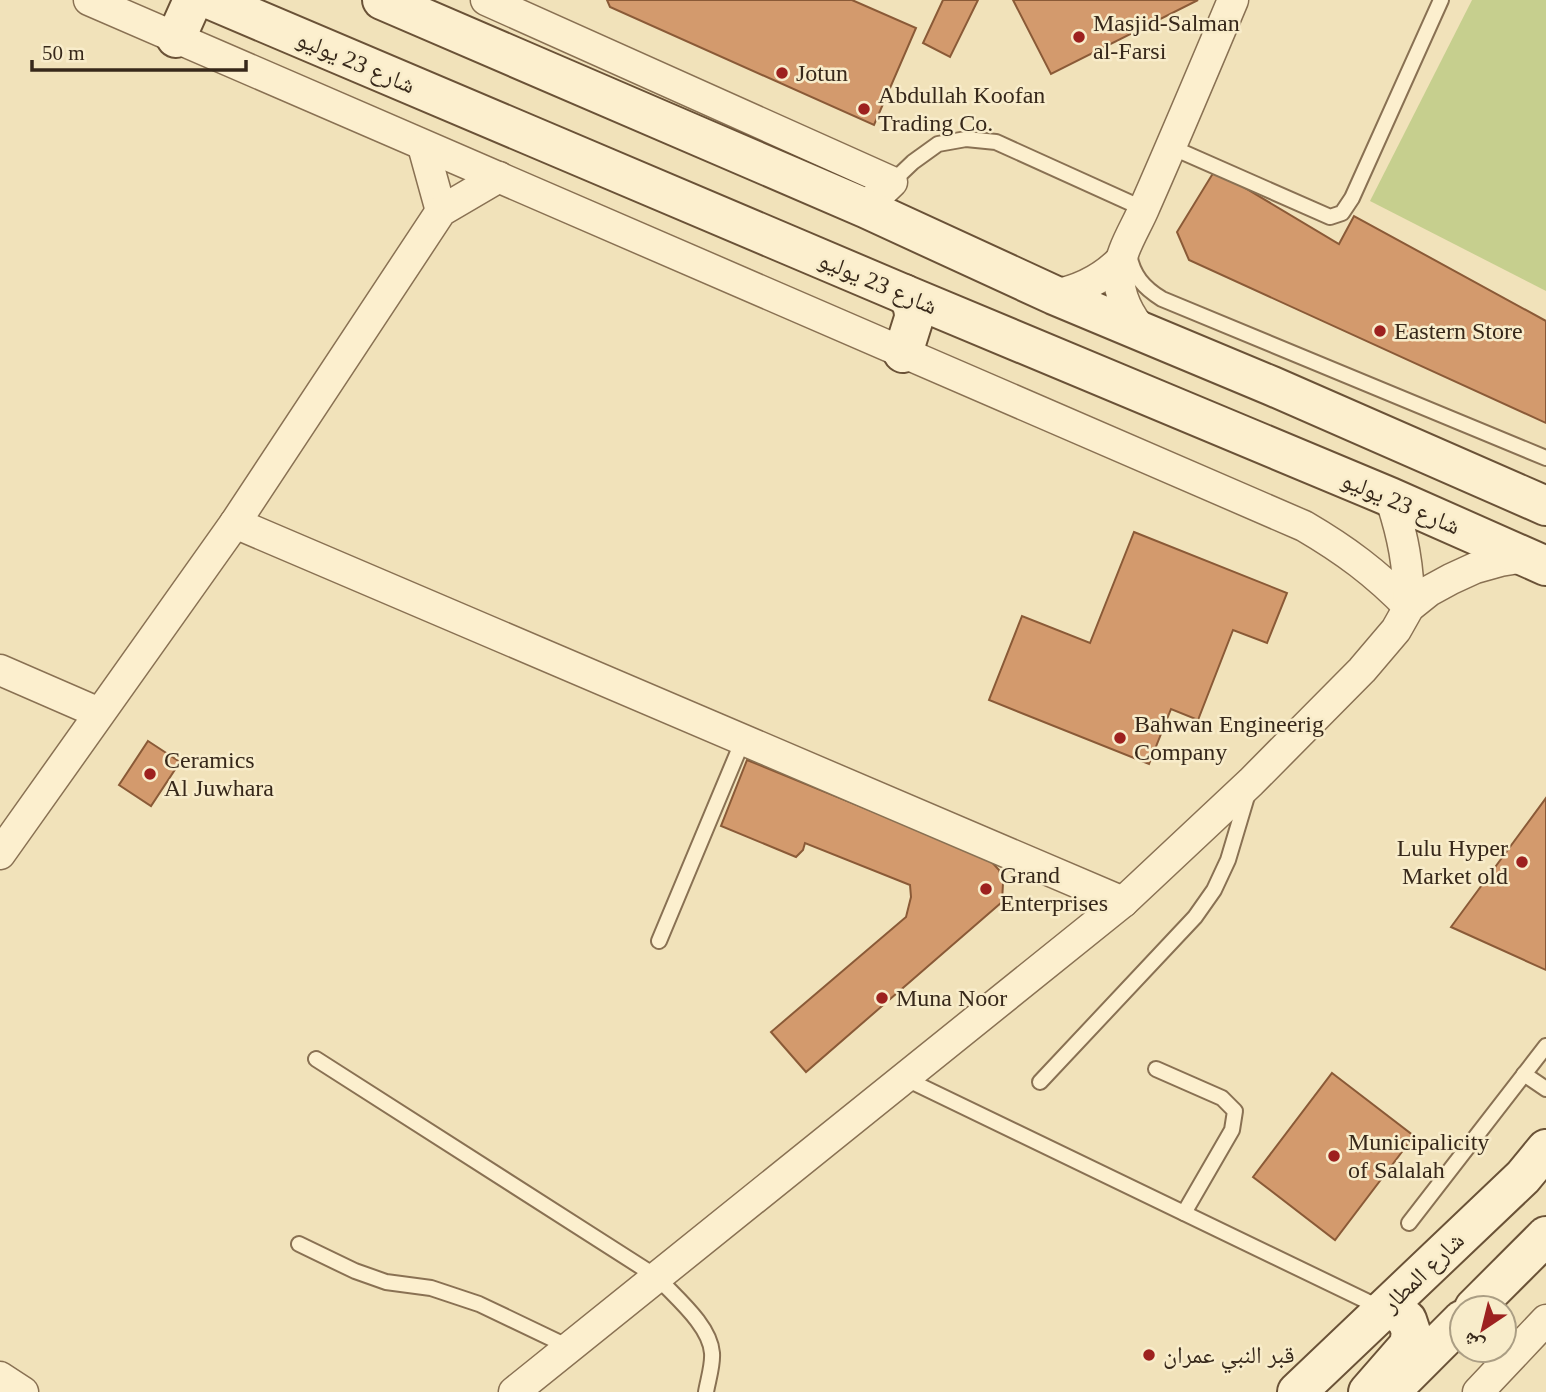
<svg xmlns="http://www.w3.org/2000/svg" width="1546" height="1392" viewBox="0 0 1546 1392" font-family="'Times New Roman','Noto Naskh Arabic',serif">
  <rect width="100%" height="100%" fill="#f1e2ba"/>
  <path fill="#c6cf8e" d="M1472 0H1546V291L1370 201Z"/>
  <g fill="#d39a6d" stroke="#8a5a37" stroke-width="2">
    <path d="M607 0H852L916 28 874 125 610 7Z"/>
    <path d="M943 0H978L950 57 923 43Z"/>
    <path d="M1013 0H1198L1051 74Z"/>
    <path d="M1215 170 1339 244 1354 216 1546 321V423L1189 260 1177 232Z"/>
    <path d="M1134 532 1287 593 1267 643 1233 630 1198 720 1171 709 1149 764 989 700 1022 616 1090 643Z"/>
    <path d="M148 741 180 762 151 806 119 785Z"/>
    <path d="M747 760 989 859 999 870 1003 883 1002 902 806 1072 771 1032 906 917 911 897 910 885 805 843 803 850 796 857 721 826Z"/>
    <path d="M1546 798V970L1451 927Z"/>
    <path d="M1332 1073 1414 1136 1335 1240 1253 1177Z"/>
  </g>
  <g fill="none" stroke-linecap="round" stroke-linejoin="round">
    <g stroke="#897153" stroke-width="18">
      <g id="lane">
        <path d="M1171 147 1330 217 1342 213 1352 198 1441 0"/>
        <path d="M892 182 913 162 938 144 966 139 996 142 1144 209"/>
        <path d="M1129 253C1132 275 1144 288 1162 299L1546 458"/>
        <path d="M659 941 743 740"/>
        <path d="M316 1059 657 1277C675 1297 710 1325 712 1353 713 1365 708 1380 706 1392"/>
        <path d="M1156 1069 1222 1098 1235 1111 1232 1130 1184 1213"/>
        <path d="M1524 1074 1546 1089"/>
        <path d="M904 1078 1383 1309"/>
        <path d="M1040 1082 1195 917 1214 890 1228 860 1248 793"/>
        <path d="M1409 1223 1546 1046"/>
        <path d="M299 1244 355 1271 386 1282 431 1288 479 1304 569 1347"/>
      </g>
    </g>
    <g stroke="#897153" stroke-width="33">
      <g id="street">
        <path d="M89 0 1304 526C1345 550 1376 573 1409 607"/>
        <path d="M486 0 892 182 865 208"/>
        <path d="M423 146 441 211"/>
        <path d="M1054 295C1080 290 1101 280 1120 261"/>
        <path d="M1144 333C1129 316 1119 298 1119 275 1119 252 1136 228 1145 206 1175 138 1204 69 1233 0"/>
        <path d="M1390 497C1403 535 1409 567 1409 607"/>
        <path d="M235 523 1123 902"/>
        <path d="M0 670 99 713"/>
        <path d="M0 854 235 523 441 211 499 177"/>
        <path d="M0 1377 23 1392"/>
        <path d="M514 1392 1123 902 1251 782 1362 670 1396 630 1409 607 1429 591 1451 579 1475 568 1500 561 1525 557"/>
        <path d="M1478 1392 1546 1320"/>
      </g>
    </g>
    <g stroke="#6a5237" stroke-width="42">
      <g id="secondary">
        <path d="M211 0 904 294 1390 497 1546 566"/>
        <path d="M382 0 865 208 1054 295 1272 386 1546 506"/>
        <path d="M176 38 193 0"/>
        <path d="M903 353 914 318C914 308 912 301 904 294"/>
        <path d="M1474 1308 1546 1236"/>
        <path d="M1399 1383 1462 1320"/>
        <path d="M1297 1392 1523 1177 1546 1149"/>
        <path d="M1368 1392 1409 1345 1411 1332 1407 1320 1397 1312 1384 1310"/>
      </g>
    </g>
    <use href="#lane" stroke="#fcefce" stroke-width="14"/>
    <use href="#street" stroke="#fcefce" stroke-width="30"/>
    <use href="#secondary" stroke="#fcefce" stroke-width="38"/>
  </g>
  <g fill="#9d211f" stroke="#f8ecca" stroke-width="2.5">
    <circle cx="1079" cy="37" r="7"/>
    <circle cx="782" cy="73" r="7"/>
    <circle cx="864" cy="109" r="7"/>
    <circle cx="1380" cy="331" r="7"/>
    <circle cx="1120" cy="738" r="7"/>
    <circle cx="150" cy="774" r="7"/>
    <circle cx="1522" cy="862" r="7"/>
    <circle cx="986" cy="889" r="7"/>
    <circle cx="882" cy="998" r="7"/>
    <circle cx="1334" cy="1156" r="7"/>
    <circle cx="1149" cy="1355" r="7"/>
  </g>
  <g text-anchor="middle" stroke-width="5" stroke-linejoin="round" paint-order="stroke">
    <g font-size="24" fill="#37281a" stroke="#f8ecca" text-anchor="start">
      <text x="1093" y="31">Masjid-Salman<tspan x="1093" dy="28">al-Farsi</tspan></text>
      <text x="796" y="81">Jotun</text>
      <text x="878" y="103">Abdullah Koofan<tspan x="878" dy="28">Trading Co.</tspan></text>
      <text x="1394" y="339">Eastern Store</text>
      <text x="1134" y="732">Bahwan Engineerig<tspan x="1134" dy="28">Company</tspan></text>
      <text x="164" y="768">Ceramics<tspan x="164" dy="28">Al Juwhara</tspan></text>
      <text x="1508" y="856" text-anchor="end">Lulu Hyper<tspan x="1508" dy="28">Market old</tspan></text>
      <text x="1000" y="883">Grand<tspan x="1000" dy="28">Enterprises</tspan></text>
      <text x="896" y="1006">Muna Noor</text>
      <text x="1348" y="1150">Municipalicity<tspan x="1348" dy="28">of Salalah</tspan></text>
      <text x="1163" y="1363">قبر النبي عمران</text>
    </g>
    <g font-size="24" fill="#37281a" stroke="#f8ecca">
      <text transform="translate(356 62) rotate(23)" y="8">شارع 23 يوليو</text>
      <text transform="translate(878 283) rotate(23)" y="8">شارع 23 يوليو</text>
      <text transform="translate(1401 503) rotate(23)" y="8">شارع 23 يوليو</text>
      <text transform="translate(1423 1272) rotate(-44)" y="8">شارع المطار</text>
    </g>
  </g>
  <g transform="translate(1483 1329) rotate(215)"><circle r="33" fill="#f8ecca" stroke="#ab9e84" stroke-width="2"/>
  <path d="M0-5L12 26L0 18L-12 26Z" fill="#9d211f"/>
  <text y="-10" font-size="19" font-weight="bold" text-anchor="middle" fill="#37281a">ش</text>
  </g>
  <path d="M32 60v10h214v-10" fill="none" stroke="#37281a" stroke-width="3.5"/>
  <text x="42" y="60" font-size="21" fill="#37281a" stroke="#f8ecca" stroke-width="5" paint-order="stroke">50 m</text>
</svg>
